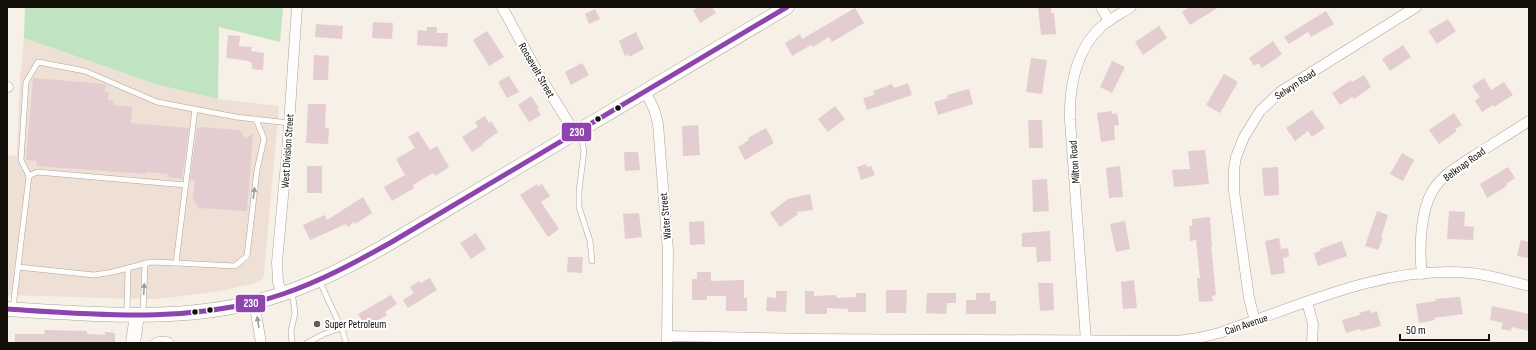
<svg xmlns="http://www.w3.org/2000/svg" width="1536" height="350" viewBox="0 0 1536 350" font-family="'Sofia Sans Condensed',sans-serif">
  <rect width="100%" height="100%" fill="#f6f0e6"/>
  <path fill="#efe0d5" d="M24 38 155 84 218 99 279 106 264 275 261 280 256 283 215 292 158 299H139L7 295V155L17 156 20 78Z"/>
  <path fill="#c0e4c1" d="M25 7H283L280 42 219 27 218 99 155 84 24 38Z"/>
  <g fill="#e3cdd1">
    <path d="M698 7H712L716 13 700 23 693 10Z"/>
    <path d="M1038 7H1051V13H1054L1056 34 1041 35Z"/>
    <path d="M1190 7H1219L1190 25 1182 12Z"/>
    <path d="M855 8 864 23 832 42 829 37 813 47 811 45 792 56 785 43 800 34 802 39Z"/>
    <path d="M595 9 600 19 589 24 585 14Z"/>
    <path d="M1326 11 1334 24 1311 37 1308 32 1289 44 1284 37Z"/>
    <path d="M1448 19 1456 31 1437 44 1428 31Z"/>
    <path d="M373 22 393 23 392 39 372 38Z"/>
    <path d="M316 24 343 26 342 39 315 37Z"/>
    <path d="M1159 26 1167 38 1143 55 1135 42Z"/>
    <path d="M427 27H437V33H448L447 47 417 45 418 30 427 31Z"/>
    <path d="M487 31 504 57 489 66 473 40Z"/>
    <path d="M636 32 644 49 629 57 628 54 625 56 619 41Z"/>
    <path d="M228 35 240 36 239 46 252 47 251 51 264 53 263 70 252 69V63L249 62V61L226 58Z"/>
    <path d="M1273 41 1282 54 1262 68 1258 63 1254 66 1249 58Z"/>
    <path d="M1403 45 1411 57 1390 71 1382 59Z"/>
    <path d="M314 55 329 56 328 80H313Z"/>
    <path d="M1031 58 1047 60 1042 94 1026 92Z"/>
    <path d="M1112 61 1125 67 1112 93 1100 87Z"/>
    <path d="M582 63 589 75 571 85 565 72Z"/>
    <path d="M1224 74 1238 82 1220 113 1206 105Z"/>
    <path d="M1364 75 1371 87 1354 99 1352 97 1340 105 1332 93 1351 80 1352 82Z"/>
    <path d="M509 76 519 92 507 98 498 82Z"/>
    <path d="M33 78 105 84H106L105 92H109L108 100 114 101 113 105 132 107 131 123 189 128 182 179 167 177 168 174 146 172V174L36 166 37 161 26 160Z"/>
    <path d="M1484 78 1491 90 1504 82 1513 95 1494 107 1493 105 1482 112 1475 101 1480 97 1472 86Z"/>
    <path d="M908 83 912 95 867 110 863 98 874 95 873 91 892 84 894 88Z"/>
    <path d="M969 89 973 104 938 115 934 102 948 98 947 95Z"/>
    <path d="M531 96 539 108 537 109 541 115 529 122 518 105Z"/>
    <path d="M308 104H326L325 128H329L328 144 306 143Z"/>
    <path d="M835 106 845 119 828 132 818 119Z"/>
    <path d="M1312 110 1325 128 1312 137 1308 131 1295 141 1286 128Z"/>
    <path d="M1112 111V114L1117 113 1119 125 1114 126 1115 140 1101 142 1097 113Z"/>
    <path d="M1454 113 1462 125 1455 129 1457 131 1439 144 1429 130Z"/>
    <path d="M485 116 489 123 491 121 498 132 482 144 483 145 472 152 462 137 478 127 475 122Z"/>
    <path d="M1028 120H1042L1043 148H1029Z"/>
    <path d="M698 125 700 155 683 156 682 126Z"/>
    <path d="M200 127 239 130 246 139 253 133 247 211 198 208 193 199 195 180 190 179 197 128 200 129Z"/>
    <path d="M766 128 774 143 745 160 738 147 749 140 748 138Z"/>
    <path d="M418 131 430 150 437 146 449 167 435 176 433 173 413 185 414 188 392 201 384 187 405 175 396 159 415 148 408 137Z"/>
    <path d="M1205 150 1209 184 1174 187 1172 170 1190 169 1188 151Z"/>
    <path d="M624 152H638L640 170 625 171Z"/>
    <path d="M1402 153 1414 160 1403 181 1390 174Z"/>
    <path d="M866 164 867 167 871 166 875 175 861 180 857 167Z"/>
    <rect x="307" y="166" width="15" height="27"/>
    <path d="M1120 166 1123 197 1109 198 1106 168Z"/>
    <path d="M1278 167 1279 195 1264 196 1262 168Z"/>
    <path d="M1508 167 1515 178 1506 184 1507 186 1487 198 1480 184Z"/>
    <path d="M1047 179 1049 211 1033 212 1032 180Z"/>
    <path d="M537 184 538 187 542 184 550 196 541 202 559 229 548 237 520 195Z"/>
    <path d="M810 194 813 210 796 212 798 214 780 227 770 213 788 199Z"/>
    <path d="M363 197 372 213 355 224 354 222 348 227 346 224 310 240 303 225 325 215 327 220Z"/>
    <path d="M1377 211 1388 215 1381 237 1383 238 1378 250 1365 246Z"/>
    <path d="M1449 211 1465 212 1464 226 1474 227 1473 240 1447 239Z"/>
    <path d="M639 213 642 237 625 239 623 214Z"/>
    <path d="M1210 217 1212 246H1211L1216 295 1212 296 1213 301 1199 302 1197 278H1200L1196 240 1190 241 1189 226H1192V219Z"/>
    <path d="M704 221 705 244 690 245 689 222Z"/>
    <path d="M1125 221 1130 249 1116 252 1110 224Z"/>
    <path d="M1050 231 1051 261 1037 262 1036 247H1022V233Z"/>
    <path d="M476 233 486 249 471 259 460 243Z"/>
    <path d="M1279 238 1281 249 1288 248 1289 257 1283 258 1285 273 1271 275 1265 241Z"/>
    <path d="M1521 240 1529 242V258L1517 256Z"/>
    <path d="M1342 241 1347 256 1318 266 1314 253 1320 251V249Z"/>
    <path d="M568 257H583L582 273 567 272Z"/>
    <path d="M697 272H711V281L744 280V298H747V311H726V296H707V300H692V279H697Z"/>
    <path d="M430 278 437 290 408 308 403 300 414 293 410 287 419 281 420 283Z"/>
    <path d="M1134 280 1137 308 1123 309 1121 282Z"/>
    <path d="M1038 283H1053L1054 310 1040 311Z"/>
    <path d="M886 290H907L906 313H886Z"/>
    <path d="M776 291H787L786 312 766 311 767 297 776 298Z"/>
    <path d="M805 291H814V296L836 295 837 298 856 297V293H866V312H848V309L827 308V314H805Z"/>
    <path d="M927 293H956V303H947L946 314 926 313Z"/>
    <path d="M976 293H990V301H996V314H966V300H976Z"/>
    <path d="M391 295 397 304 385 312 387 315 366 327 358 314Z"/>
    <path d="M1460 297 1463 314 1434 318 1435 320 1419 323 1416 304 1436 301 1435 299Z"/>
    <path d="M1492 306 1529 314V331L1512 327 1511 331 1501 329 1503 323 1490 320Z"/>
    <path d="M1370 310 1371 313 1377 311 1381 326 1361 331 1360 329 1346 333 1342 320 1360 315 1359 313Z"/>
    <path d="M45 330 87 331V334L105 335V332L115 333V343H15V334H44Z"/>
  </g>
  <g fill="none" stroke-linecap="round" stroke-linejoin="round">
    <g stroke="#aaa59d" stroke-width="6">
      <g id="lane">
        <path d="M580 131 584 151 579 191V207L590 241 592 261"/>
        <path d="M29 176 37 172 186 185"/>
        <path d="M176 263 235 266 247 256 257 170 264 139 256 119"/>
        <path d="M18 267 94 275 113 272 151 262 176 263 195 109"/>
        <path d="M320 282 343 332 346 343"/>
        <path d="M13 308 29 176 21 160 26 82 38 62 85 71 157 102 236 117 289 123"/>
        <path d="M127 313 128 268"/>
        <path d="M143 314 145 263"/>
        <path d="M152 343C158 338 162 339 169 340L172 343"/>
        <path d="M292 343 291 331 295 313 292 291"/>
        <path d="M307 343 324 334 341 328"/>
      </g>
    </g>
    <g stroke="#aaa59d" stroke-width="11">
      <g id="street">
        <path d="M502 7 539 75 575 133"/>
        <path d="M1101 7 1109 21"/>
        <path d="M7 87H8"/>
        <path d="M645 91 654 109 658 124 668 251 667 342"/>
        <path d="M1422 274C1419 250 1420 211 1433 190 1444 173 1463 163 1480 152 1496 142 1513 131 1529 121"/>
        <path d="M282 294 278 282 277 262 287 153 297 7"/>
        <path d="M254 302 261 343"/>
        <path d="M1307 302 1313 324 1312 343"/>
        <path d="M1255 321 1249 298 1234 191V169L1236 157 1244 137 1260 111 1280 92 1416 7"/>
        <path d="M668 336 810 339 1178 341 1199 338 1219 333C1300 306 1382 265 1470 273 1490 275 1510 281 1529 286"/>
        <path d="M1086 341 1070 120C1069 87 1076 49 1102 26 1111 18 1122 13 1131 7"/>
      </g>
    </g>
    <g stroke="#aaa59d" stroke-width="15">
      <g id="secondary">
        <path d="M7 309C93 314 182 323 266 299 310 287 351 265 390 243L787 7"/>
        <path d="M133 343 137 315"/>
      </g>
    </g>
    <use href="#lane" stroke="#fefdfb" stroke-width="5"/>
    <use href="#street" stroke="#fefdfb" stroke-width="10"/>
    <use href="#secondary" stroke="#fefdfb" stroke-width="14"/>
    <g stroke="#fff" stroke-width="8">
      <path id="bus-1" d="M7 309C99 315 195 324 283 294 321 281 356 262 390 243L787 7"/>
    </g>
    <use href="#bus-1" stroke="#8e44ad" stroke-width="5"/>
  </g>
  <defs><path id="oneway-solid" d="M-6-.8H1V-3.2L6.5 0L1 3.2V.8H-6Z"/></defs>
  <g fill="#a09e9a">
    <use href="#oneway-solid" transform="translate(254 193) rotate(-83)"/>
    <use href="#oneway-solid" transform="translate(144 289) rotate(-87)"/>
    <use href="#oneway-solid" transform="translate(258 322) rotate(-99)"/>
  </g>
  <g fill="#130f09" stroke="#fff" stroke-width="1.5">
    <circle cx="618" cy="108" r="3.5"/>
    <circle cx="598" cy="119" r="3.5"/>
    <circle cx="210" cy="310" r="3.5"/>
    <circle cx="195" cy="312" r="3.5"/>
  </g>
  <circle fill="#625e56" stroke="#fff" stroke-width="1.5" cx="317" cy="324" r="4"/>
  <g text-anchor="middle" stroke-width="4" stroke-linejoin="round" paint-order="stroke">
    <g font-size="11" fill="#130f09" stroke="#fff">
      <text transform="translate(537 70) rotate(60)" y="4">Roosevelt Street</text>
      <text transform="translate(1295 84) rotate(-33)" y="4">Selwyn Road</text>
      <text transform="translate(287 151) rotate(-86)" y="4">West Division Street</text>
      <text transform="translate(1074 162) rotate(-94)" y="4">Milton Road</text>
      <text transform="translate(1464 164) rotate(-36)" y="4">Belknap Road</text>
      <text transform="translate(665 216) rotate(-95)" y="4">Water Street</text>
      <text transform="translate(1246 324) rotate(-19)" y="4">Cain Avenue</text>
    </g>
    <g font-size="11" fill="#130f09" stroke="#fff" text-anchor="start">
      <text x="325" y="328">Super Petroleum</text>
    </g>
  </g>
  <g stroke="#fff" stroke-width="1.5">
    <rect x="561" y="122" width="31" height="20" rx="4" fill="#8e44ad"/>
    <rect x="235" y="294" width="31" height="19" rx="4" fill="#8e44ad"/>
  </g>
  <g font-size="11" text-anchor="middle" font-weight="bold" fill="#fff">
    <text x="577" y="136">230</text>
    <text x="251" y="307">230</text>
  </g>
  <rect width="1536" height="350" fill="none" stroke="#130f09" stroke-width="16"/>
  <path d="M1400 334v6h89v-6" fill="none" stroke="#130f09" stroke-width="2"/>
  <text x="1406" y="334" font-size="12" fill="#130f09" stroke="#ffffff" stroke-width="3" paint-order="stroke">50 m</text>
</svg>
